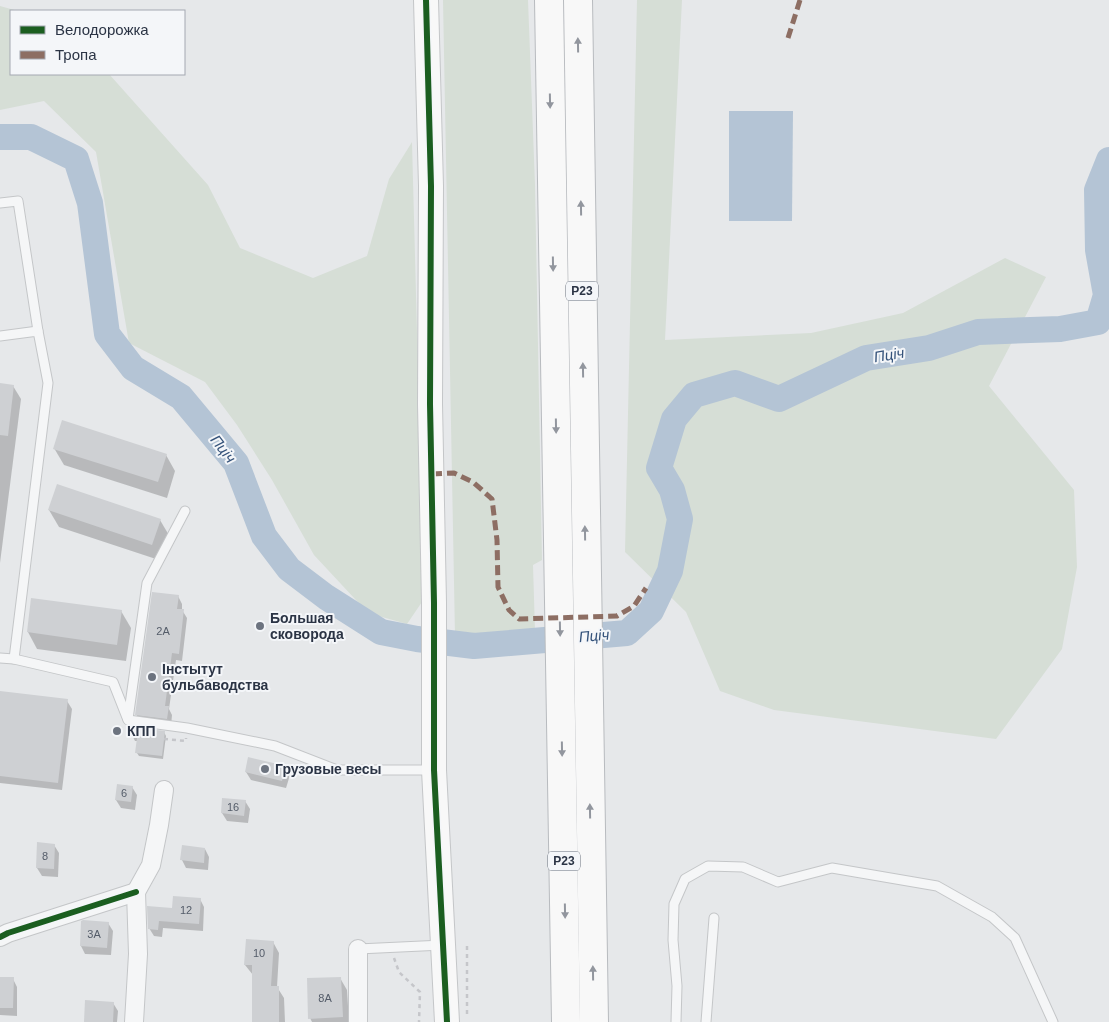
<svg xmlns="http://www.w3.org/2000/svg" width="1109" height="1022" viewBox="0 0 1109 1022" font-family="Helvetica,sans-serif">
  <rect width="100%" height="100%" fill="#e6e8ea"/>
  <g fill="#d6ded6">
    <path d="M443 0H528L535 185 542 560 533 565 535 631 475 639 455 635Z"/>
    <path d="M637 0H682L665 340 811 333 903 313 1005 258 1046 277 989 386 1074 490 1077 567 1062 649 996 739 774 710 720 691 686 612 625 552Z"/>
    <path d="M0 6 18 11H11V74H109L208 185 240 248 313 278 367 256 389 179 412 142 424 599 407 624 368 613 314 555 272 480 237 425 205 382 129 343 96 152 44 101 0 110Z"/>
  </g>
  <path fill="#b4c4d5" d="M729 111H793L792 221H729Z"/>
  <g fill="#0003">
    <path d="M0 384 13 386 21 399 0 563Z"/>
    <path d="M54 448 166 455 175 471 167 498 64 465Z"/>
    <path d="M49 510 160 520 170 537 162 561 59 527Z"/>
    <path d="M178 596 182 604V610L187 618 182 661 176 660 169 709 172 715 171 726 141 722 136 714Z"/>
    <path d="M121 611 131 628 126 661 37 649 28 632Z"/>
    <path d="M0 692 67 701 72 709 62 790 0 783Z"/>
    <path d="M134 728 164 732 166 736 163 759 139 756 137 753 138 741H135L133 737Z"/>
    <path d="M285 767 290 775 286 788 251 780 246 772Z"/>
    <path d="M132 787 137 795 135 810 121 808 116 800Z"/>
    <path d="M245 801 250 809 248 823 227 821 222 813Z"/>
    <path d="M38 844 54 845 59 853 58 877 42 876 37 868Z"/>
    <path d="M205 849 209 857 208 870 186 868 182 860Z"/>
    <path d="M200 899 204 907 203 931 163 928 162 937 154 936 149 928 173 909Z"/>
    <path d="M108 923 113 931 111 955 85 954 81 946Z"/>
    <path d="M273 942 279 953 277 987 284 998 285 1022H253V975L245 965Z"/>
    <path d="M340 978 347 990 349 1022H312L310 1018Z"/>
    <path d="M0 979H13L17 987V1016L0 1015Z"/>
    <path d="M113 1003 118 1011 117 1022H85Z"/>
  </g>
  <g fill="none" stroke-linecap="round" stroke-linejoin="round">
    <path stroke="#b4c4d5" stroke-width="26" d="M0 137H31L76 159 90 203 107 334 133 368 181 397 236 463 264 536 289 569 326 597 381 632 417 639 474 646 627 633 651 611 670 571 680 519 672 490 659 468 674 419 694 395 735 383 779 399 866 358 929 348 978 332 1060 329 1098 322 1106 295 1098 250 1097 190 1109 160"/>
  </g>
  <g fill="#ced0d3">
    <path d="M0 383 14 385 8 436 0 435Z"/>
    <path d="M62 420 167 454 158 482 53 449Z"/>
    <path d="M57 484 161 519 152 545 48 510Z"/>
    <path d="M152 592 179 595 177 609H184L179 654 172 653 165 706H169L167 719 135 715Z"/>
    <path d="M31 598 122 610 117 645 27 632Z"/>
    <path d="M0 691 68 699 58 783 0 776Z"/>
    <path d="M133 727 165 731 162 756 135 753 137 738 132 737Z"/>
    <path d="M248 757 286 766 282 781 245 772Z"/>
    <path d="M117 784 133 786 131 802 115 800Z"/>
    <path d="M222 798 246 800 244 816 221 813Z"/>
    <path d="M37 842 55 844 54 869 36 868Z"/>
    <path d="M182 845 205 848 204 863 180 860Z"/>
    <path d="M173 896 201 898 199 924 159 921 158 930 148 929 147 906 172 908Z"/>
    <path d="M83 920 109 922 107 948 80 946 81 921Z"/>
    <path d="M246 939 274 941 271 986H279V1022H252V965H244Z"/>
    <path d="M0 977H14L13 1008H0Z"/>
    <path d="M341 977 343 1017 308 1019 307 978Z"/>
    <path d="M85 1000 114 1002 113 1022H84Z"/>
  </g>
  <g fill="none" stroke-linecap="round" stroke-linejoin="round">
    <g stroke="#c4c6c8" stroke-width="11">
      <g id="lane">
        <path d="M0 203 18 201 38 331"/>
        <path d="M0 336 38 331 48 383 14 659"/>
        <path d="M0 658 14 659 113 682 128 720 187 728 275 746 337 770H434"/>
        <path d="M128 719 147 583 185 511"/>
        <path d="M358 949 443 945"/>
        <path d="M676 1022 677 986 673 940 674 904 685 879 708 866 743 867 778 882 832 868 937 886 992 917 1015 938 1053 1022"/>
        <path d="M706 1022 714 918"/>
      </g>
    </g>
    <g stroke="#c4c6c8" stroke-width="20">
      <g id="street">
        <path d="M136 892 151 865 159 825 164 790"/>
        <path d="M0 937 8 933 136 892"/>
        <path d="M358 949V1022"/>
        <path d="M134 1022 138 954 136 892"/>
      </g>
    </g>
    <g stroke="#c4c6c8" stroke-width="26">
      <path id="secondary" d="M426 0 431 186 430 404 434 603V770L447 1022"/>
    </g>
    <g stroke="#b8bbbf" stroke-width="30">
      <g id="highway">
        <path d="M549 0 566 1022"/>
        <path d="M578 0 594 1022"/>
      </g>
    </g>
    <g stroke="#c5c6ca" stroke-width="2.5" stroke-dasharray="4 4" stroke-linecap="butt">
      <path d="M164 739 186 741V738"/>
      <path d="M394 958 399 972 420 992 419 1022"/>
      <path d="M467 1014V946"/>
    </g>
    <use href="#lane" stroke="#f5f6f7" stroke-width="9"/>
    <use href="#street" stroke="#f5f6f7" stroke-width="18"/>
    <use href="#secondary" stroke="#f8f8f8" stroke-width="24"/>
    <use href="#highway" stroke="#f8f8f8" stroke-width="28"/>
    <g stroke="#8d6e63" stroke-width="5" stroke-dasharray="10 5" stroke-linecap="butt">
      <path d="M788 38 800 0"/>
      <path d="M432 474 454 473 473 482 492 499 497 540 498 587 509 610 519 619 617 616 634 606 646 588"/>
    </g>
    <g stroke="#f4f6f9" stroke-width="9">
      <g id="cycleway">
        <path d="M426 0 431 186 430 404 434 603V770L447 1022"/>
        <path d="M0 937 8 933 136 892"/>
      </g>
    </g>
    <use href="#cycleway" stroke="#1b5e20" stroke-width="6"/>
  </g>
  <defs><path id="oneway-solid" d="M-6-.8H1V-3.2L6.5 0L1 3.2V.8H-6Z" transform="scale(1.25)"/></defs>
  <g fill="#92969e">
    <use href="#oneway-solid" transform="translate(578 45) rotate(-91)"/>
    <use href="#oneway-solid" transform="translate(550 101) rotate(89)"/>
    <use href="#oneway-solid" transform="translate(581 208) rotate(-91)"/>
    <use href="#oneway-solid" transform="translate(553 264) rotate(89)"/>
    <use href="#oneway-solid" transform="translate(583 370) rotate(-91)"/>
    <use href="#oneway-solid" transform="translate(556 426) rotate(89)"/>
    <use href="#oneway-solid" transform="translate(585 533) rotate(-91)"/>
    <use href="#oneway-solid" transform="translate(560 629) rotate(89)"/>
    <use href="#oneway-solid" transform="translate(562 749) rotate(89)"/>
    <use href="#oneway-solid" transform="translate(590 811) rotate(-91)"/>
    <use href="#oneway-solid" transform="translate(565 911) rotate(89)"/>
    <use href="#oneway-solid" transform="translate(593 973) rotate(-91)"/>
  </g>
  <g fill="#6c737f" stroke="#f4f6f9" stroke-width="2">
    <circle cx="260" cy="626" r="5"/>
    <circle cx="152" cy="677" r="5"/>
    <circle cx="117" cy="731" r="5"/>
    <circle cx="265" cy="769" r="5"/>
  </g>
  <g text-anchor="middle" stroke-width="4" stroke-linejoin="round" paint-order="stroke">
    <g font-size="11" fill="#545c69">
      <text x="163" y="635">2А</text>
      <text x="124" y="797">6</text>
      <text x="233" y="811">16</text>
      <text x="45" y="860">8</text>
      <text x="186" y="914">12</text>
      <text x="94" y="938">3А</text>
      <text x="259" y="957">10</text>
      <text x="325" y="1002">8А</text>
    </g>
    <g fill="#f4f6f9" stroke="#676e7b" stroke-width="1">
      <rect x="566" y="281.5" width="32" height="19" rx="4"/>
      <rect x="548" y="851.5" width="32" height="19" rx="4"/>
    </g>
    <g font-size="12" font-weight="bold" fill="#2b3445">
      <text x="582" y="295">Р23</text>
      <text x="564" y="865">Р23</text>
    </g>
    <g font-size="14" font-weight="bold" fill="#2b3445" stroke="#f4f6f9" text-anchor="start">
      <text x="270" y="623">Большая<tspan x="270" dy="16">сковорода</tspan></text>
      <text x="162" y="674">Інстытут<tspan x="162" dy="16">бульбаводства</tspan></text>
      <text x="127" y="736">КПП</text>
      <text x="275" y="774">Грузовые весы</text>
    </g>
    <g font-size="15" font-style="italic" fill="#34527a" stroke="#f4f6f9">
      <text transform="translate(889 355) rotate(-9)" y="5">Пціч</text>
      <text transform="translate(223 449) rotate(52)" y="5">Пціч</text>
      <text transform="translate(594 636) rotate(-5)" y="5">Пціч</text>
    </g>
  </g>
  <rect x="10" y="10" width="175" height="65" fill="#f4f6f9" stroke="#a4a8b1"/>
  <rect x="20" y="26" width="25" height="8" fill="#1b5e20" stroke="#a4a8b1"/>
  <text x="55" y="35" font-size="15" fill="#2b3445">Велодорожка</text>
  <rect x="20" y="51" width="25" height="8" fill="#8d6e63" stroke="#a4a8b1"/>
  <text x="55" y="60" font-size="15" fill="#2b3445">Тропа</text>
</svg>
